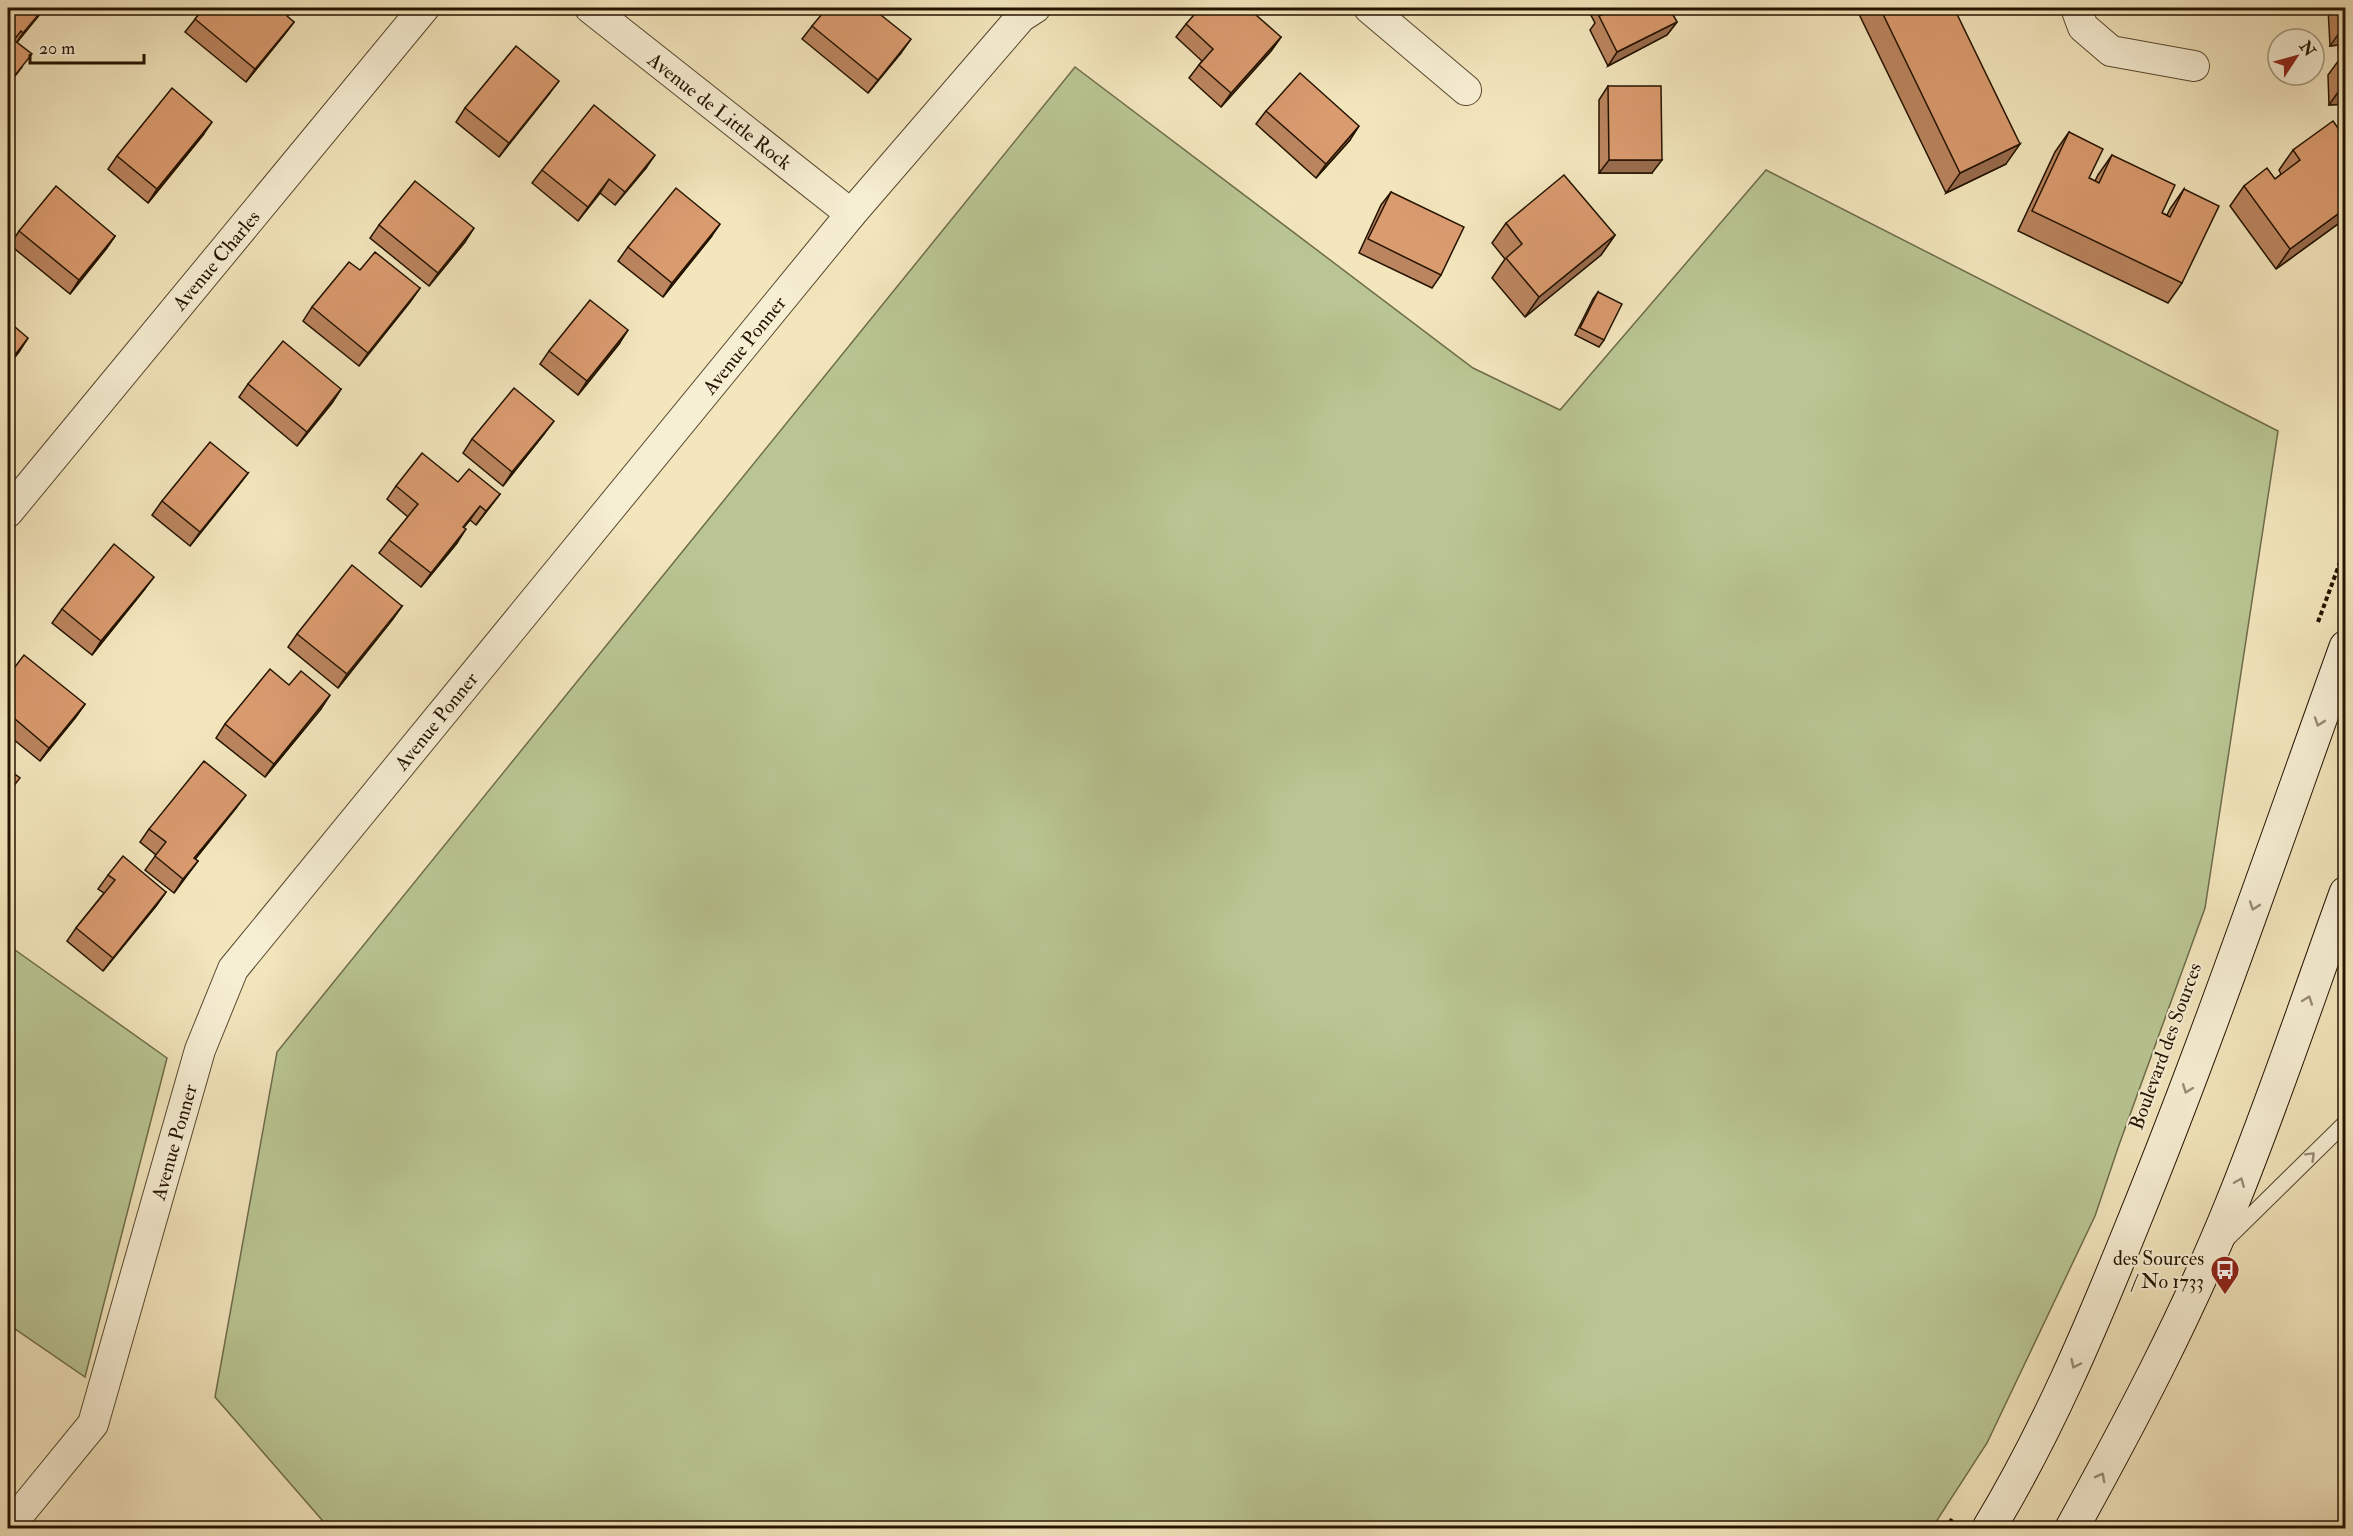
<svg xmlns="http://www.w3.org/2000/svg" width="2353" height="1536" viewBox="0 0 2353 1536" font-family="'IM FELL Double Pica',serif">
  <rect width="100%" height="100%" fill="#f3e6bd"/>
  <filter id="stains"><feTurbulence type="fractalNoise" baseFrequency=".00333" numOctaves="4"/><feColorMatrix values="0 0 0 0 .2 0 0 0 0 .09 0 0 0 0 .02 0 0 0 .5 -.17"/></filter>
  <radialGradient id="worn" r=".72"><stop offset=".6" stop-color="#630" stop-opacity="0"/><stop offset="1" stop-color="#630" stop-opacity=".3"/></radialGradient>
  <g fill="#b9c693" stroke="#6e6c4a" stroke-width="1.5">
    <path d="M1075 67 1473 368 1560 410 1766 170 2278 431 2205 908 2119 1145 2095 1216 1987 1443 1932 1528H329L215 1397 277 1052Z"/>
    <path d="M8 945 167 1058 85 1377 8 1324Z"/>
  </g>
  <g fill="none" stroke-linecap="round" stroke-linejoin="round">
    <g stroke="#58482f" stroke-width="17">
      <path id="lane" d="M2227 1239 2346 1122"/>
    </g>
    <g stroke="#58482f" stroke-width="32">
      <g id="street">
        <path d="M590 8 851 214"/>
        <path d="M1369 8 1466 90"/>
        <path d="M2076 8 2083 27 2111 51 2194 66"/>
        <path d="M8 512 424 8"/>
        <path d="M8 1528 93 1424 200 1050 233 969 851 214 1021 17 1035 8"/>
      </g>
    </g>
    <g stroke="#241300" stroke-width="35">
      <g id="secondary">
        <path d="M1989 1528C2047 1432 2090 1330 2132 1226 2210 1035 2276 841 2346 647"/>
        <path d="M2072 1528C2130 1423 2186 1317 2231 1206 2273 1103 2308 998 2346 893"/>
      </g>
    </g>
    <g stroke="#241300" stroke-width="4" stroke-dasharray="4.5 3" stroke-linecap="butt">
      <path d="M2318 622 2346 546"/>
      <path d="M1946 1528 1952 1519"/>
    </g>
    <use href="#lane" stroke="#f7efd4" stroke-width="15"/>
    <use href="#street" stroke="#f7efd4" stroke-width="30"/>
    <use href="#secondary" stroke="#f7efd4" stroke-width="33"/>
  </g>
  <g fill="#bb855f" stroke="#241300" stroke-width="1.5">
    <path d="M8 8 40 14 17 42 22 67 8 85Z"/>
    <path d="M204 8H294L287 17 294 22 284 35 246 82 185 32Z"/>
    <path d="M1587 8H1669L1677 22 1667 35 1608 66 1590 30 1595 23Z"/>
    <path d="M1856 8H1954L2006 164 1946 193Z"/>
    <path d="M2328 8H2346V104L2329 105 2328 75 2339 60 2338 45 2330 46Z"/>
    <path d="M1186 24 1281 37 1271 51 1221 107 1189 78 1202 61 1176 37Z"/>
    <path d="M812 26 901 53 868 93 802 39Z"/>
    <path d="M1608 86 1652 173H1599V100Z"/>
    <path d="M549 94 499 157 456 122 465 108Z"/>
    <path d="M1266 111 1350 140 1316 178 1256 124Z"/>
    <path d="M2346 127V218L2276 269 2230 206 2244 186 2275 179 2281 174 2279 170 2293 150 2340 131Z"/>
    <path d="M2069 132 2089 178 2095 181 2098 175 2112 155 2162 213 2167 215 2170 209 2184 189 2182 283 2168 303 2018 231 2055 152Z"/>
    <path d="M203 135 148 203 108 169 117 156Z"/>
    <path d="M646 168 615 205 600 193 578 221 532 183 542 170Z"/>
    <path d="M1391 192 1441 275 1432 288 1359 253 1381 205Z"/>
    <path d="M1506 223 1615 235 1601 255 1525 317 1492 278 1505 259 1492 243Z"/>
    <path d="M379 225 465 242 429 286 370 238Z"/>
    <path d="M19 231 115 236 106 249 70 294 10 245Z"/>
    <path d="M711 237 663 297 618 261 628 247Z"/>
    <path d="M360 270 420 288 410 302 359 366 303 321 312 307Z"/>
    <path d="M1598 292 1604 340 1599 347 1575 335 1593 299Z"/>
    <path d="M619 344 578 395 540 364 549 351Z"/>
    <path d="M248 384 341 389 332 403 297 446 239 397Z"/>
    <path d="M544 434 503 486 463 453 472 439Z"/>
    <path d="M248 473 238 486 190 546 152 515 162 501Z"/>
    <path d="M458 482 500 494 476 525 470 520 464 527 457 543 421 587 379 553 389 540 408 517 387 499 396 486Z"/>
    <path d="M144 590 92 655 52 623 62 609Z"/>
    <path d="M402 606 392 620 338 688 288 647 297 634Z"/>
    <path d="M8 676 85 704 75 718 40 761 8 735Z"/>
    <path d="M289 685 321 709 265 777 216 738 225 724Z"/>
    <path d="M236 808 195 859 198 861 174 893 145 870 156 855 140 842 149 829Z"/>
    <path d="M108 875 166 892 156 906 103 971 67 941 76 928 104 893 98 889Z"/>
  </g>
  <g fill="#996c4e" stroke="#241300" stroke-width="1.5">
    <path d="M44 8H45L40 14 14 46 23 33Z"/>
    <path d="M294 22 284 35 246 82 255 69Z"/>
    <path d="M1677 22 1667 35 1608 66 1617 52Z"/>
    <path d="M2346 25V35L2338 45 2330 46 2344 26Z"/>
    <path d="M1281 37 1271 51 1221 107 1231 93Z"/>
    <path d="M911 39 901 53 868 93 878 80Z"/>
    <path d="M559 81 549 94 499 157 509 143Z"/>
    <path d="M2343 85H2346V104L2329 105Z"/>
    <path d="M212 122 203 135 148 203 157 189Z"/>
    <path d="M1359 126 1350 140 1316 178 1326 164Z"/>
    <path d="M2020 144 2006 164 1946 193 1960 173Z"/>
    <path d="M655 155 646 168 615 205 625 192Z"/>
    <path d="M1609 160H1662L1652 173H1599Z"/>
    <path d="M609 179 600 193 578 221 588 207Z"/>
    <path d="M2346 208V218L2276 269 2290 249Z"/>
    <path d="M720 224 711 237 663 297 672 283Z"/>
    <path d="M474 228 465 242 429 286 438 273Z"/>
    <path d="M1615 235 1601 255 1525 317 1539 297Z"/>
    <path d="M115 236 106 249 70 294 79 280Z"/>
    <path d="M420 288 410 302 359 366 368 353Z"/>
    <path d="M628 330 619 344 578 395 587 381Z"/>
    <path d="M28 338 19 352 8 366V364Z"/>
    <path d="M341 389 332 403 297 446 307 432Z"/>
    <path d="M554 421 544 434 503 486 512 472Z"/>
    <path d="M248 473 238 486 190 546 200 532Z"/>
    <path d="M500 494 490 507 476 525 486 511Z"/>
    <path d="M480 506 470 520 453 540 463 527Z"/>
    <path d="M466 529 457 543 421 587 431 573Z"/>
    <path d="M154 577 144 590 92 655 101 641Z"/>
    <path d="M402 606 392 620 338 688 347 674Z"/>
    <path d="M330 695 321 709 265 777 274 764Z"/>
    <path d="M85 704 75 718 40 761 49 748Z"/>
    <path d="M246 795 236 808 185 872 194 858Z"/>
    <path d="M198 861 188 874 174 893 183 879Z"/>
    <path d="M166 892 156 906 103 971 113 958Z"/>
  </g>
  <g fill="#da9b6f" stroke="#241300" stroke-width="1.5">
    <path d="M8 8H44L23 33 21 31 14 40 32 54 8 84Z"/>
    <path d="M204 8H293L287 16 294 22 255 69 195 19Z"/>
    <path d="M827 8H872L911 39 878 80 812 26Z"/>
    <path d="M1200 8H1248L1281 37 1231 93 1199 65 1213 49 1186 24Z"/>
    <path d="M1603 8H1669L1677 22 1617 52 1599 16 1606 13Z"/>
    <path d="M1880 8H1954L2020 144 1960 173Z"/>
    <path d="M2343 8H2346V25L2344 26Z"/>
    <path d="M516 46 559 81 509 143 465 108Z"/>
    <path d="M2342 55H2346V85H2343Z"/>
    <path d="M1300 73 1359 126 1326 164 1266 111Z"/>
    <path d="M1608 86H1661L1662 160H1609Z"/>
    <path d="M172 88 212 122 157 189 117 156Z"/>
    <path d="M594 105 655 155 625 192 609 179 588 207 542 170Z"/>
    <path d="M2333 121 2340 131 2346 127V208L2290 249 2244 186 2267 168 2275 179 2300 160 2293 150Z"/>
    <path d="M2069 132 2103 149 2089 178 2099 183 2112 155 2175 185 2162 213 2170 217 2184 189 2219 206 2182 283 2032 211Z"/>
    <path d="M1564 175 1615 235 1539 297 1506 258 1522 244 1506 223Z"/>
    <path d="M415 181 474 228 438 273 379 225Z"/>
    <path d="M56 186 115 236 79 280 19 231Z"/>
    <path d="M676 188 720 224 672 283 628 247Z"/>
    <path d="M1391 192 1464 227 1441 275 1368 239Z"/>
    <path d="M375 252 420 288 368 353 312 307 349 262 360 270Z"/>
    <path d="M1598 292 1622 304 1604 340 1580 328Z"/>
    <path d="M590 300 628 330 587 381 549 351Z"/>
    <path d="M8 321 28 338 8 364Z"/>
    <path d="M283 341 341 389 307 432 248 384Z"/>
    <path d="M514 388 554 421 512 472 472 439Z"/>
    <path d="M210 442 248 473 200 532 162 501Z"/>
    <path d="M422 453 458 482 469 469 500 494 486 511 480 506 463 527 466 529 431 573 389 540 418 504 396 486Z"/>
    <path d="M114 544 154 577 101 641 62 609Z"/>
    <path d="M352 565 402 606 347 674 297 634Z"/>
    <path d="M24 655 85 704 49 748 8 713V676Z"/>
    <path d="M270 669 289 685 301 671 330 695 274 764 225 724Z"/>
    <path d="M204 761 246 795 194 858 198 861 183 879 155 856 166 842 149 829Z"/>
    <path d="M8 769 20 778 8 793Z"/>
    <path d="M123 856 166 892 113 958 76 928 115 880 108 875Z"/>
  </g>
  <defs><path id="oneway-chevron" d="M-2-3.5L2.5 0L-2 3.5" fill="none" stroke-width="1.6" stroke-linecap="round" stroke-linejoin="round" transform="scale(1.5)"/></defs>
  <g stroke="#988c75">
    <use href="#oneway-chevron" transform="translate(2319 722) rotate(109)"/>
    <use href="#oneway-chevron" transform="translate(2254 906) rotate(109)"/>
    <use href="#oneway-chevron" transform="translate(2308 1000) rotate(-70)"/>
    <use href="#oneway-chevron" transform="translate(2187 1089) rotate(111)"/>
    <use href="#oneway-chevron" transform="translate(2311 1156) rotate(-45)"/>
    <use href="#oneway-chevron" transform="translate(2240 1182) rotate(-68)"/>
    <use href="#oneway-chevron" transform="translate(2075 1364) rotate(115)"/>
    <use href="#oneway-chevron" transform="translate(2101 1477) rotate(-62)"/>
  </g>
  <defs>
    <g id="bus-pin" transform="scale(1.5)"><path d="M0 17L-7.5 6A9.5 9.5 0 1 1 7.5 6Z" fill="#8f2418" stroke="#f7efd4"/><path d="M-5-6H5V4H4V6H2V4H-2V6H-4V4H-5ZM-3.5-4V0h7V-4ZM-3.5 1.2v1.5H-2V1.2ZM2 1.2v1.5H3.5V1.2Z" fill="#fff"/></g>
  </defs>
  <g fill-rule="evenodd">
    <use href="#bus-pin" x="2225" y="1270"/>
  </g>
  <g text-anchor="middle" stroke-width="4.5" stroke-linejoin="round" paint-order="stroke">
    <g font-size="20" fill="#241300" stroke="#f7efd4">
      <text transform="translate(720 111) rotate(38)" y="7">Avenue de Little Rock</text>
      <text transform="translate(216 260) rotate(-50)" y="7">Avenue Charles</text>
      <text transform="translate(744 345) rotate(-51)" y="7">Avenue Ponner</text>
      <text transform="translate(436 721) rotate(-51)" y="7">Avenue Ponner</text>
      <text transform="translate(2165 1046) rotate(-70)" y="7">Boulevard des Sources</text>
      <text transform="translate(174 1142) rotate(-74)" y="7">Avenue Ponner</text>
    </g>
    <g font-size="20" fill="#241300" stroke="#f7efd4" text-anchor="end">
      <text x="2204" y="1265">des Sources<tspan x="2204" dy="23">/ No 1733</tspan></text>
    </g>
  </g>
  <rect width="2353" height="1536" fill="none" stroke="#f3e6bd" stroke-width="30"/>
  <rect x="9" y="9" width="2335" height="1518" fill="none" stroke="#241300" stroke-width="3"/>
  <rect x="15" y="15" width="2323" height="1506" fill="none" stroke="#241300" stroke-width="1.5"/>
  <g transform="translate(2296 57) rotate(54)"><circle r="28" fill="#f7efd4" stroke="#a3977f" stroke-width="1.5"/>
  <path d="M0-4.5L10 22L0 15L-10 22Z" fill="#8f2418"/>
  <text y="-9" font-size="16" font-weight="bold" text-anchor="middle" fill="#241300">N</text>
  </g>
  <path d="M30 54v9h114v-9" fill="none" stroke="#241300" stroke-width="3"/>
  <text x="39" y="54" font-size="18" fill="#241300" stroke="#f7efd4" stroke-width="4.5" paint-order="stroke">20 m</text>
  <rect width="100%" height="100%" filter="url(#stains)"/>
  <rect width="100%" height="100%" fill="url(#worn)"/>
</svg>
